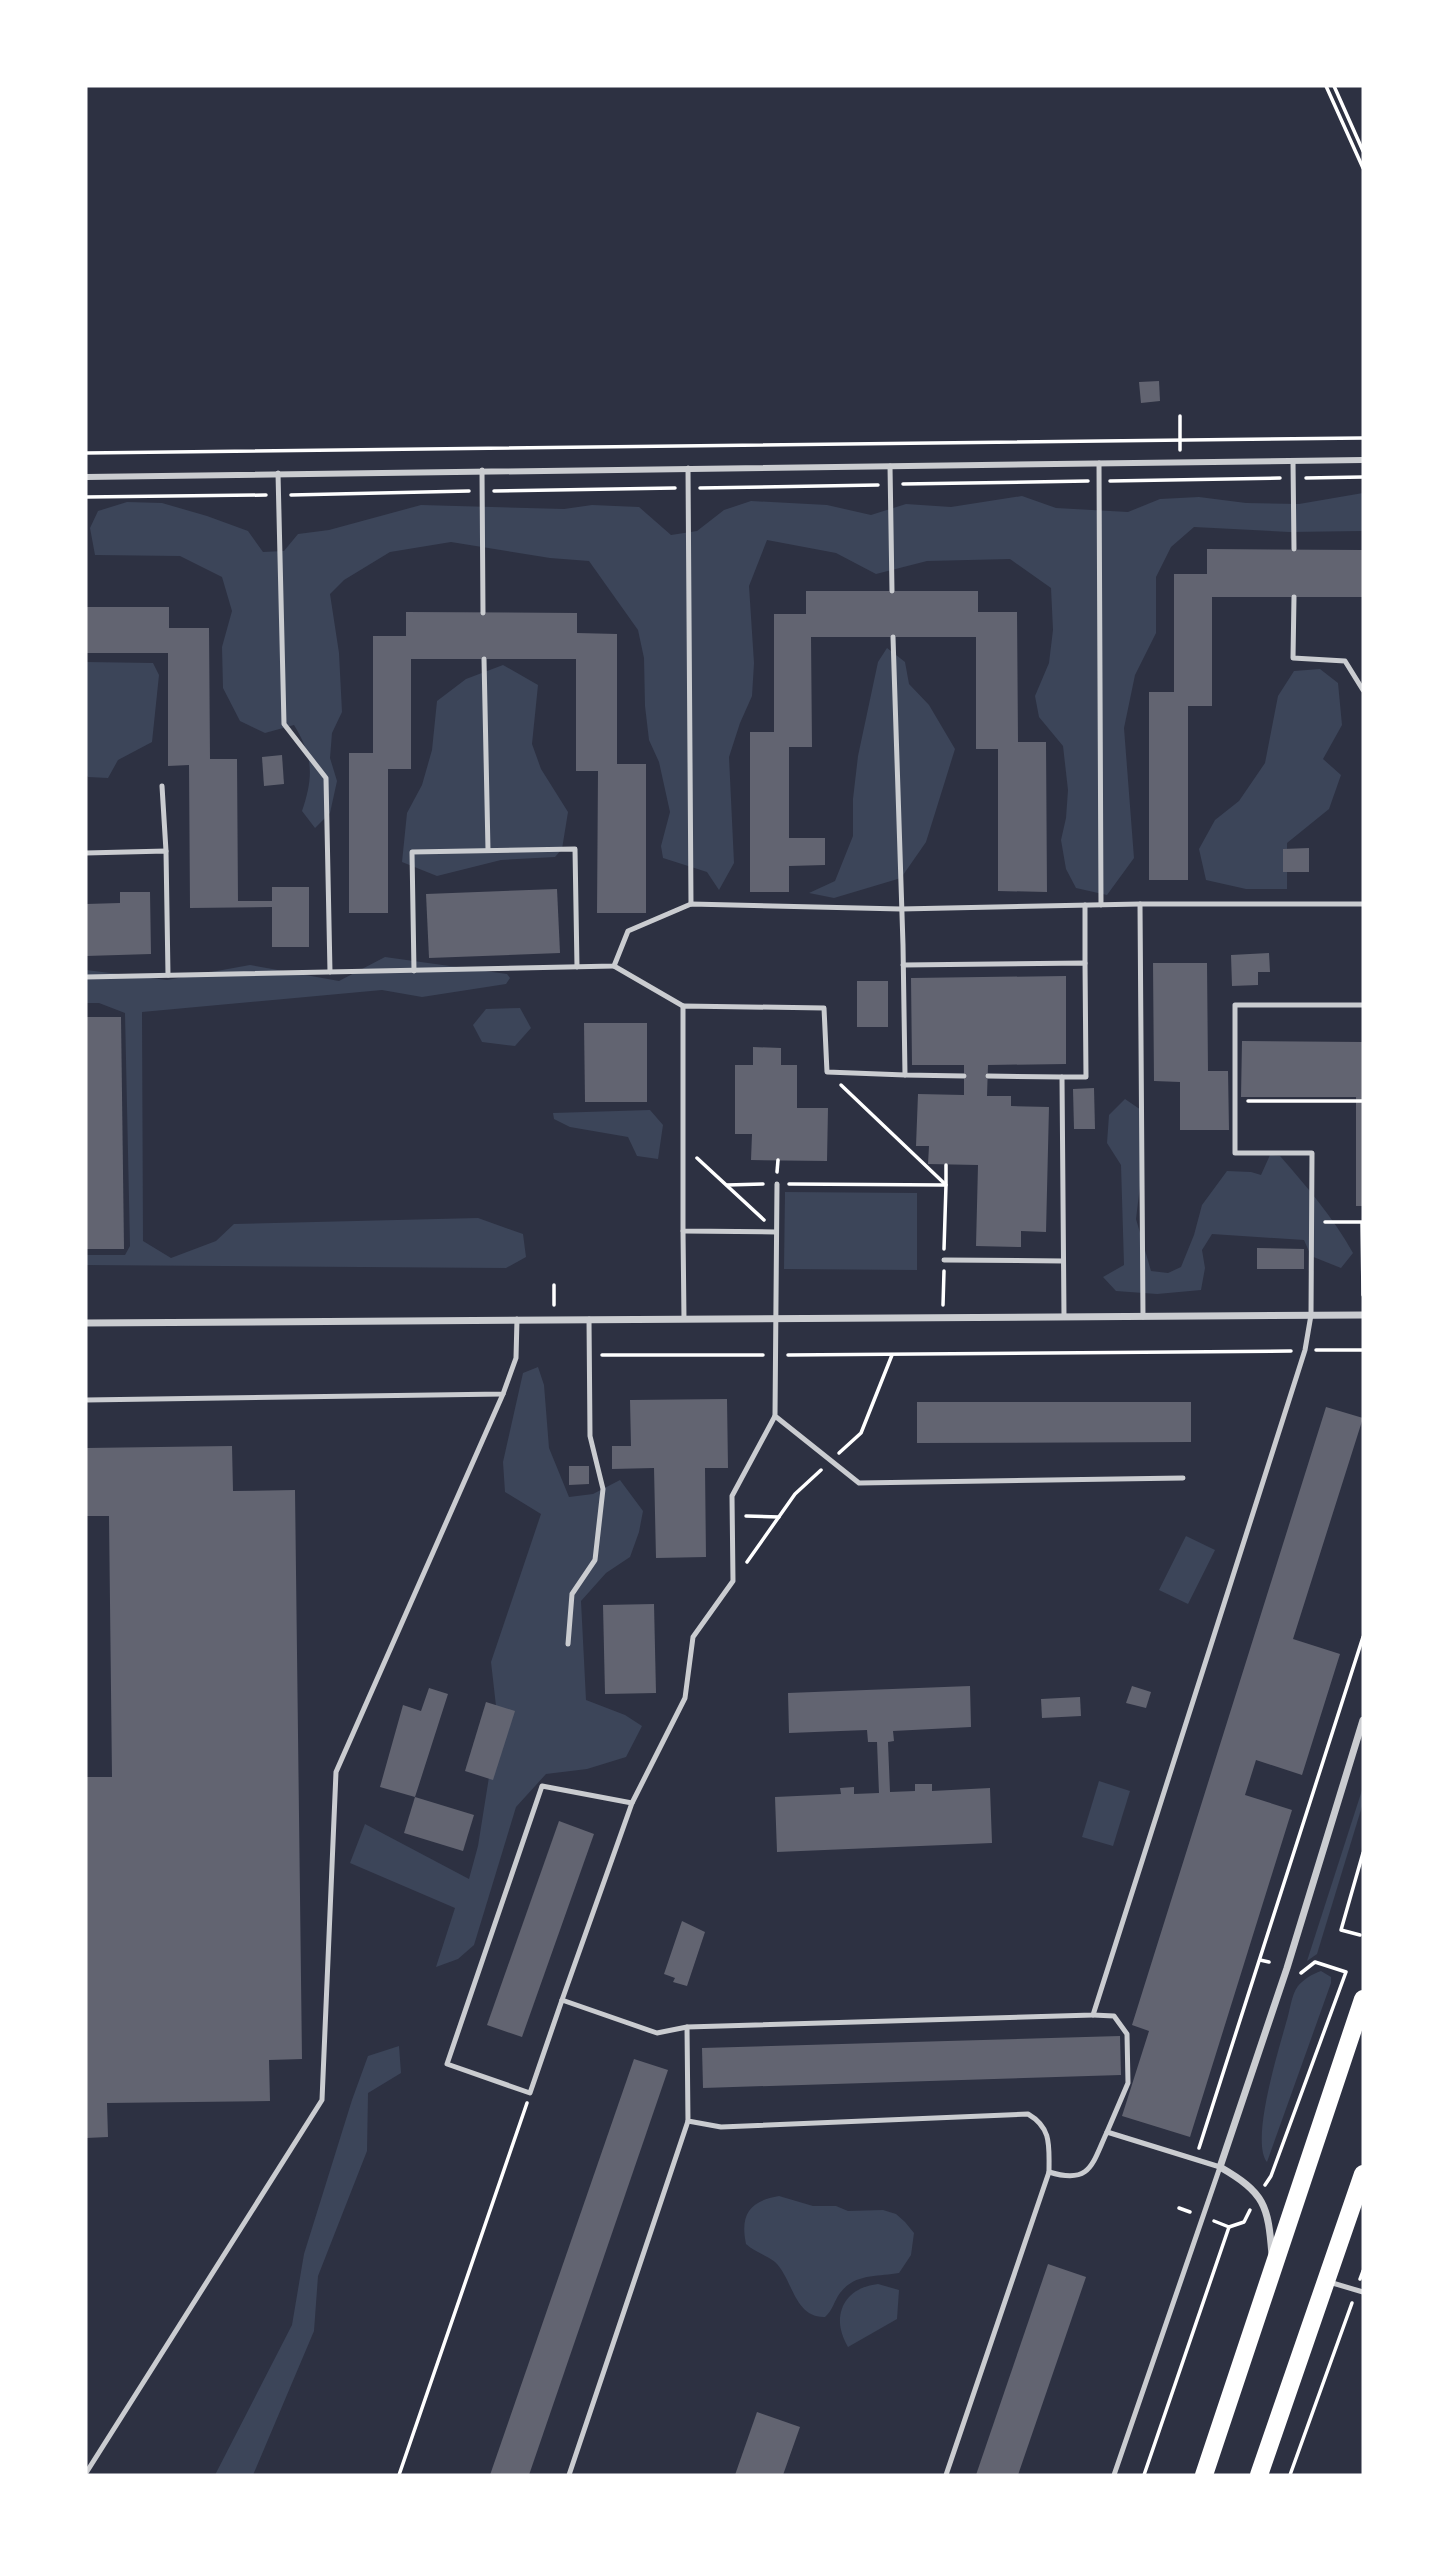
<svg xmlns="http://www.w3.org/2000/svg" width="1449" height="2561" viewBox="0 0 1449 2561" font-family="'Roboto Condensed',sans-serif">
  <rect width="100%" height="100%" fill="#2d3142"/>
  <g fill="#3c4559">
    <path d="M1363 493V531L1289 532 1194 527 1171 547 1156 577V633L1135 675 1124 728 1134 858 1107 895 1076 888 1066 869 1061 840 1066 818 1068 790 1063 746 1039 717 1035 696 1049 663 1053 630 1051 588 1010 559 927 561 876 574 836 553 767 540 749 586 754 663 752 696 740 723 729 757 734 863 719 890 707 872 663 858 661 846 670 812 659 762 649 740 645 706 644 658 638 630 589 561 550 558 451 542 390 552 344 580 330 594 339 653 342 712 332 733 330 758 337 781 330 813 315 828 302 811C314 776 313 756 294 725L265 733 240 721 223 688 222 647 232 611 222 577 180 556 95 555 90 528 98 511 127 502 162 503 207 516 248 531 263 552 284 551 298 534 329 530 421 505 564 509 592 505 639 507 671 535 697 531 724 510 751 501 827 505 871 515 906 504 951 507 1022 496 1056 508 1128 512 1160 499 1199 497 1246 503 1299 504Z"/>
    <path d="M887 648 905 662 909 684 929 705 955 749 926 842 901 878 834 898 809 893 835 881 853 836V799L858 756 878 662Z"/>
    <path d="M86 662 153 663 159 675 152 742 118 760 108 778 88 777 86 775Z"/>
    <path d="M503 665 538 685 532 744 541 769 568 812 562 849 555 857 501 860 437 876 402 862 407 813 422 785 432 750 437 701 466 679Z"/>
    <path d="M1320 669 1338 683 1342 725 1323 759 1341 775 1329 809 1287 843V889H1246L1206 880 1199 849 1215 820 1239 801 1265 763 1278 696 1294 671Z"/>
    <path d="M385 957 507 974 510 978 506 984 422 997 382 990 142 1012 143 1241 171 1258 216 1241 234 1224 478 1218 523 1234 526 1257 506 1268 86 1265V1255H125L130 1246 125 1013 99 1003H86V970L167 980 250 965 339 981Z"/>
    <path d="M520 1008 531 1028 515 1046 482 1042 473 1025 486 1009Z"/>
    <path d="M1125 1099 1144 1112V1153L1136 1219 1151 1271 1168 1273 1181 1267 1194 1235 1202 1205 1227 1171 1251 1172 1261 1175 1270 1155 1280 1156C1307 1187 1333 1217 1353 1253L1341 1268 1311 1256 1304 1240 1212 1234 1202 1250 1205 1268 1201 1290 1157 1294 1116 1291 1103 1277 1124 1265 1121 1165 1107 1143 1109 1115Z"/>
    <path d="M650 1110 663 1125 658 1159 637 1156 628 1137 570 1127 554 1119 553 1113Z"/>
    <path d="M785 1192 917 1193V1270L784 1269Z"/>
    <path d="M538 1367 544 1385 549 1448 569 1497 593 1494 620 1480 643 1511 639 1532 630 1557 606 1573 581 1601 586 1700 625 1715 642 1726 626 1757 587 1769 546 1774 516 1807 474 1945 458 1959 436 1967 455 1908 350 1863 365 1824 469 1879 478 1846 489 1777 496 1706 491 1662 541 1514 505 1492 503 1462 523 1373Z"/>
    <path d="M1186 1536 1215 1550 1188 1604 1159 1590Z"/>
    <path d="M1099 1781 1130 1791 1113 1846 1082 1837Z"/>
    <path d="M1363 1787V1803L1317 1954 1307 1961Z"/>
    <path d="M1321 1971 1331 1977V1983L1267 2162C1250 2141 1279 2049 1286 2023 1290 2012 1291 1995 1298 1986 1304 1979 1312 1974 1321 1971Z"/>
    <path d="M399 2046 401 2073 368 2093 367 2151 318 2276 314 2331 253 2475H215L292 2325 304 2254 352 2100 368 2056Z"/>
    <path d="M779 2196 813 2206H836L848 2211 883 2210 896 2214 905 2222 914 2233 911 2255 899 2273C878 2277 855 2273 840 2293 834 2301 833 2310 825 2317 794 2318 793 2279 775 2262 766 2255 755 2252 746 2244 740 2215 749 2201 779 2196Z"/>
    <path d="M878 2284 899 2290 897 2319 848 2347C830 2317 843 2288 878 2284Z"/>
  </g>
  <g fill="#626471">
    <path d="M1159 381 1160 401 1141 403 1139 382Z"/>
    <path d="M1207 549 1363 550V597H1212V706H1188V880H1149V692H1174V574H1207Z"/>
    <path d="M806 591H978V612H1017L1018 742H1046L1047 892 998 891V749H976V637H811L812 747H789V838H825V865L789 866V892H750V732H774V614H806Z"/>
    <path d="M86 607H169V628H209L210 759H237L238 901H272V887H309V947H272V907L190 908 189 765 168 766V653H86Z"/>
    <path d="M406 612 577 613V633L617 634V764H646V913H597L598 771H576V659H411V769H388V913H349V753H373V636H406Z"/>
    <path d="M282 755 284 784 264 786 262 757Z"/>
    <path d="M1309 848V872H1283V849Z"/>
    <path d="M557 889 560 953 429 958 426 894Z"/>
    <path d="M120 892H150L151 954 86 956V904L120 903Z"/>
    <path d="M1269 953 1270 972H1258V985L1232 986 1231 955Z"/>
    <path d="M1153 963H1207L1208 1071H1228L1229 1130H1180V1082L1154 1081Z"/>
    <path d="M1066 976V1064L988 1065 987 1096H1011V1106L1049 1107 1046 1232 1021 1231V1247L976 1246 978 1165 928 1164 929 1146H916L918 1094 964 1095V1065H912L911 978Z"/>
    <rect x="857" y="981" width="31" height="46"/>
    <path d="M86 1017H121L124 1249H86Z"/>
    <path d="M584 1023H647V1102H585Z"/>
    <path d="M1242 1041 1363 1042V1206H1356V1097H1241Z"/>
    <path d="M753 1047 781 1048V1065H797V1108H828L827 1161 751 1160 752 1134H735V1065H753Z"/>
    <path d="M1094 1088 1095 1129H1074L1073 1089Z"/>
    <path d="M1257 1248 1304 1249V1269H1257Z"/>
    <path d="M727 1399 728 1468H705L706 1557 656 1558 654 1468 612 1469V1446H631L630 1400Z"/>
    <path d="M917 1402H1191V1442L917 1443Z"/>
    <path d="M1326 1407 1363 1418 1293 1639 1340 1654 1302 1775 1256 1760 1245 1795 1292 1810 1190 2137 1122 2116 1149 2031 1132 2025Z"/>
    <path d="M232 1446 233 1491 295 1490 302 2059 269 2060 270 2101 107 2103 108 2137 86 2138V1777H112L109 1516H86V1448Z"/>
    <path d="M569 1466H589V1484L569 1485Z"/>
    <path d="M654 1604 656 1693 605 1694 603 1605Z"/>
    <path d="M970 1686 971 1727 893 1731 894 1741 888 1742 890 1792 915 1791V1784H932V1791L990 1788 992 1843 777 1852 775 1797 841 1794 840 1788 854 1787V1794L879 1793 877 1742H868L867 1730 789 1733 788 1693Z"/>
    <path d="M1132 1686 1151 1692 1146 1708 1126 1703Z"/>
    <path d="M429 1688 448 1694 415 1797 380 1787 403 1705 421 1711Z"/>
    <path d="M1080 1697 1081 1716 1042 1718 1041 1699Z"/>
    <path d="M486 1702 515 1711 493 1780 465 1771Z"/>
    <path d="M415 1797 474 1815 463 1851 404 1833Z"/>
    <path d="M559 1821 594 1834 522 2037 487 2025Z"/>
    <path d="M682 1921 705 1932 687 1986 673 1982 675 1978 664 1974Z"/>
    <path d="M1120 2036 1121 2075 703 2088 702 2048Z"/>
    <path d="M634 2059 668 2070 529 2475H490Z"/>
    <path d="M1048 2264 1086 2277 1018 2475H976Z"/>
    <path d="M757 2412 800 2427 783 2475H735Z"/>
  </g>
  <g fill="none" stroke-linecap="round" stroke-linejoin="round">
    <g stroke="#fff" stroke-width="3.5">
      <path d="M1326 86 1363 168"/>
      <path d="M1334 86 1363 151"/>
      <path d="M1180 416V450"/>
      <path d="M86 453 1363 438"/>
      <path d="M1306 478 1363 477"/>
      <path d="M1110 481 1280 478"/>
      <path d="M903 484 1088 481"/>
      <path d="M700 488 878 485"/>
      <path d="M494 491 675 488"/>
      <path d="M291 495 469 491"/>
      <path d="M86 497 266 495"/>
      <path d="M841 1085 946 1185 944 1249"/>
      <path d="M1248 1101H1363"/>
      <path d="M697 1158 764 1220"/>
      <path d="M777 1172 778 1160"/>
      <path d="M789 1184 946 1185V1165"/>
      <path d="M727 1185 763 1184"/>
      <path d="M1325 1222H1362L1363 1295"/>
      <path d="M554 1285V1305"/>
      <path d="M943 1305 944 1271"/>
      <path d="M1316 1350H1363"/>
      <path d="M602 1355H763"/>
      <path d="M788 1355 1291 1351"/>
      <path d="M839 1453 861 1433 892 1355"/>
      <path d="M746 1516 779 1517"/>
      <path d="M747 1562 795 1494 821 1470"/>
      <path d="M1360 1935 1341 1930 1363 1853"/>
      <path d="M1260 1960 1269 1962"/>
      <path d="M1199 2148 1363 1637"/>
      <path d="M1265 2185 1271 2176 1346 1972 1315 1962 1301 1973"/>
      <path d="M1179 2208 1190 2212"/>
      <path d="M1214 2221 1229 2227 1244 2222 1250 2210"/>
      <path d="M1360 2279 1363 2271"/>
      <path d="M399 2475 527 2103"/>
      <path d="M1144 2475 1229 2227"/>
      <path d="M1290 2475 1352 2303"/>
    </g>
    <g stroke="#caccd0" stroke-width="5">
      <path d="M1293 461 1294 549"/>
      <path d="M1099 463 1101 905"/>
      <path d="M890 466 892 591"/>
      <path d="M688 468 691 904"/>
      <path d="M482 470 483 613"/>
      <path d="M278 473 284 724 326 778 330 972"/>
      <path d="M1294 597 1293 658 1345 661 1363 690"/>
      <path d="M893 637 903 945 905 1075 964 1076"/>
      <path d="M484 659 488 850"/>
      <path d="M162 786 166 851"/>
      <path d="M86 853 166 851 168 975"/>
      <path d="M1140 904 1143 1317"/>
      <path d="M1085 963V905"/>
      <path d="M903 965 1085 963 1086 1077H1062"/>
      <path d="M614 966 683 1006"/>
      <path d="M414 971 412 852 575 849 577 967"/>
      <path d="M86 977 614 966 628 931 691 904 901 909 1140 904H1363"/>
      <path d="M988 1076 1062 1077 1064 1317"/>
      <path d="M777 1184 775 1416 859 1483 1183 1478"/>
      <path d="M683 1231 684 1319"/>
      <path d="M776 1232 683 1231V1006L824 1008 827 1072 905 1075"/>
      <path d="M944 1260 1063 1261"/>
      <path d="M86 1400 503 1394 516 1358 517 1319"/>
      <path d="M568 1644 572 1594 595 1560 603 1489 590 1436 589 1319"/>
      <path d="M632 1803 542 1786 447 2064 530 2093 562 2000 657 2033 687 2027 1093 2015 1305 1350 1311 1315 1312 1153H1235V1005H1363"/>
      <path d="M562 2000 632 1803 685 1698 693 1637 733 1581 732 1496 775 1416"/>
      <path d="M1093 2015 1114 2016 1127 2034 1128 2083 1107 2132"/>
      <path d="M687 2027 688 2121 721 2127 1028 2114C1052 2128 1049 2146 1049 2172L946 2475"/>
      <path d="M1049 2172C1091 2185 1092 2164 1107 2132L1220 2167 1114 2475"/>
      <path d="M1329 2282 1363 2292"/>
      <path d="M86 2473 322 2100 336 1772 503 1394"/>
      <path d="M569 2475 688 2121"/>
    </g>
    <path stroke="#caccd0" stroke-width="6" d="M86 477 1363 460"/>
    <g stroke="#caccd0" stroke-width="7">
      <path d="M86 1323 1363 1315"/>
      <path d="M1272 2255C1268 2205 1265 2193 1220 2167L1287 1968 1363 1720"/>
    </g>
    <g stroke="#fff" stroke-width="18">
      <path d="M1204 2475 1363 1999"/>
      <path d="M1259 2475 1363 2174"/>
    </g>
  </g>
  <rect width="1449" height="2561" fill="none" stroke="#ffffff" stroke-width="175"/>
</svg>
